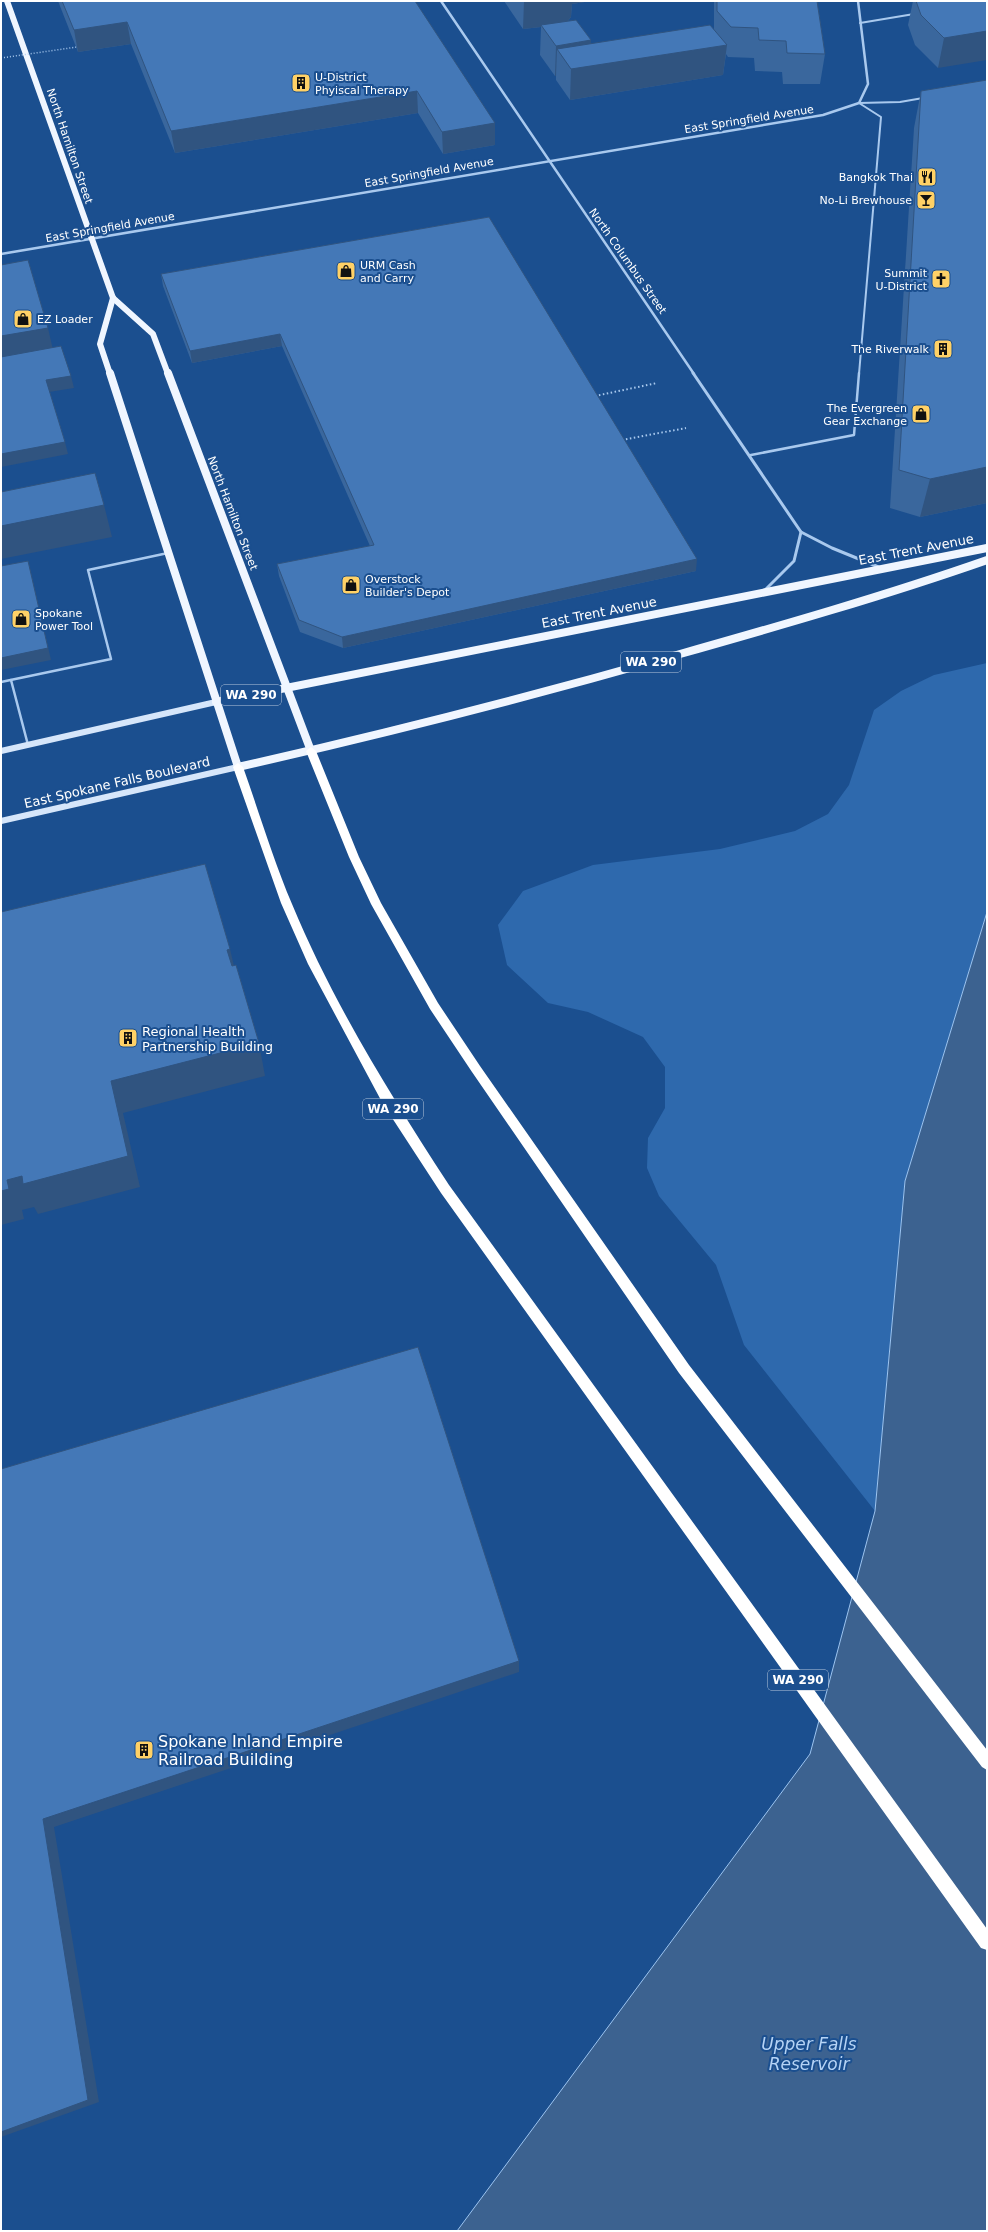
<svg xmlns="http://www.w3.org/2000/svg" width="988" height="2232" viewBox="0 0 988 2232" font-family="'DejaVu Sans',sans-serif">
  <rect width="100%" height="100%" fill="#1b4f8f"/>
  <path fill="#2e69ad" d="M987 663V912L905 1181 875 1511 744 1345 716 1265 659 1196 647 1168 648 1138 665 1108V1067L643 1037 588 1012 548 1003 507 965 498 925 523 891 593 865 720 849 795 831 828 814 849 785 874 710 901 691 934 675Z"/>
  <path fill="#3c6290" stroke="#9cc4f0" d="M987 912V2231H457L810 1754 875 1511 905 1181Z"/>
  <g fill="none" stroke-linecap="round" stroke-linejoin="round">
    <g stroke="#a9c9ee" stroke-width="2" stroke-dasharray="1.5 2.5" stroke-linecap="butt">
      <path d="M595 396 657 383"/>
      <path d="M622 440 686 428"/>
    </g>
    <g stroke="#a9c9ee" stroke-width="2">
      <path d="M860 23 914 14"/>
      <path d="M859 103 900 102 923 98"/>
      <path d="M859 103 881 117 859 374"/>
    </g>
    <g stroke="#a9c9ee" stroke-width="2.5">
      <path d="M751 455 854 435 859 373"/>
      <path d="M11 680 28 745"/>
      <path d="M1 682 111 659 88 570 168 553"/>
    </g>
    <g stroke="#a9c9ee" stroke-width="2.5">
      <path d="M441 1 694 374"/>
      <path d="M1 254 823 115 859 103 868 84 858 1"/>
    </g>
    <g stroke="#a9c9ee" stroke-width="3">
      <path d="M693 373 801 532 832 548 881 568"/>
      <path d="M765 590 794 561 801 532"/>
    </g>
    <g stroke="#d6e6fa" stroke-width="6">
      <path d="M1 751 216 702"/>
      <path d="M1 821 238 767"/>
    </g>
    <g stroke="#f0f6ff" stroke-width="6">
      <path d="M7 1 113 298 153 334 168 374"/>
      <path d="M110 374 100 344 113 298"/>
    </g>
    <g stroke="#f0f6ff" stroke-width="8">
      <path d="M110 373 238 767C384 734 529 697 673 656 779 626 884 596 987 560"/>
      <path d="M168 373 311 751"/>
      <path d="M216 702 987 548"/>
    </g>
    <g fill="#fff" fill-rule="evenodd">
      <path d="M311 747 316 751 359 857 381 903 438 1003 480 1066 689 1365 987 1750V1770L982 1767 679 1373 472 1072 430 1009 371 904 349 857 306 751Z"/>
      <path d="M238 763 243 767C259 812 273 859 292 904 333 1003 391 1096 449 1185L987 1929V1950L981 1948 441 1193 383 1104 308 964 281 903 233 767Z"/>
    </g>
    <path stroke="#a9c9ee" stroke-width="1.5" stroke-dasharray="1 2" stroke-linecap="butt" d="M1 58 77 47"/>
  </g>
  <g fill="#3a679d">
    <path d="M58 1H415L495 145 443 154 418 113 175 153 131 44 78 52Z"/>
    <path d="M504 1H591L572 4 571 17 568 21 591 44 714 30V1H817L825 54 820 84H783L782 72 755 71 754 58 728 57 726 54 723 75 570 100 556 80V76H555L540 55 541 27 523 29Z"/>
    <path d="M913 1H987L938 68 915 45 908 25Z"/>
    <path d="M987 80V503L920 517 890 508 914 128 921 91Z"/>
    <path d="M489 217 696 571 343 648 300 632 279 576 277 564 370 546 282 346 192 363 163 286 161 274Z"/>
  </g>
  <g fill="#305480">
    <path d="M524 1H591L572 4 571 17 567 22 541 25V27L523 29Z"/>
    <path d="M127 22 131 44 78 52 74 30Z"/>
    <path d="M987 31V60L938 68 944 38Z"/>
    <path d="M591 40 590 66 727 45 723 75 570 100 571 69 557 49 556 76H555L556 46Z"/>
    <path d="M417 91 418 113 175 153 171 131Z"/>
    <path d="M495 123V145L443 154 442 132Z"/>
    <path d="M48 328 53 350 1 360V336Z"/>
    <path d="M280 334 282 346 192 363 190 351Z"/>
    <path d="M71 376 74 388 49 392 46 380Z"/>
    <path d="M65 442 68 454 1 467V454Z"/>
    <path d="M987 467V503L920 517 930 479Z"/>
    <path d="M104 505 112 537 1 559V526Z"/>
    <path d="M697 559 696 571 343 648 342 637Z"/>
    <path d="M28 561 31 573 51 660 1 670V658Z"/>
    <path d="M230 949 238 983 235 984 227 950Z"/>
    <path d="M259 1043 265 1076 123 1113 140 1187 38 1214 34 1207 22 1210 24 1219 1 1225V1191L7 1180 111 1081Z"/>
    <path d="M519 1661V1672L54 1827 99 2102 1 2137V2132L43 1819Z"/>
  </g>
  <g fill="#4478b7" stroke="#305480">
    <path d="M62 1H415L495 123 442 132 417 91 171 131 127 22 74 30Z"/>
    <path d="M717 1H817L825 54 787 53 786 41 759 40 758 28 731 27 717 11Z"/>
    <path d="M916 1H987V31L944 38 921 15Z"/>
    <path d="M576 20 591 40 556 46 541 25Z"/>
    <path d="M710 25 727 45 571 69 557 49Z"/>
    <path d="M987 80V467L930 479 899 470 921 91Z"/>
    <path d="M489 217 697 559 342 637 299 620 277 564 374 545 280 334 190 351 161 274Z"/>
    <path d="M28 260 48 328 1 336V265Z"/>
    <path d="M61 346 71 376 46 380 65 442 1 454V357Z"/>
    <path d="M95 473 104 505 1 526V492Z"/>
    <path d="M28 561 48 648 1 658V566Z"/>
    <path d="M205 864 230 949 227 950 232 966 236 965 259 1043 111 1081 128 1156 23 1184 22 1176 7 1180 9 1189 1 1191V912Z"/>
    <path d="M418 1347 519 1661 43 1819 88 2100 1 2132V1469Z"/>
  </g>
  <defs>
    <g id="building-square" transform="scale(1)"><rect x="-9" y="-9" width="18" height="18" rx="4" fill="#ffd166" stroke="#1b4f8f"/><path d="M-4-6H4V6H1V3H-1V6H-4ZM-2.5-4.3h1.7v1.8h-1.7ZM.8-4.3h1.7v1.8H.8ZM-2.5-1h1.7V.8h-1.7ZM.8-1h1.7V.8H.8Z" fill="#111"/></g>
    <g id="restaurant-square" transform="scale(1)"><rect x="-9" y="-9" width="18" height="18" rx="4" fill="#ffd166" stroke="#1b4f8f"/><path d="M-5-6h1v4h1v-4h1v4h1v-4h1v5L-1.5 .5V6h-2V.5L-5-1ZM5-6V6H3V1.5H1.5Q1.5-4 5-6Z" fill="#111"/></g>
    <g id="bar-square" transform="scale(1)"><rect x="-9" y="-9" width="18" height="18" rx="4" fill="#ffd166" stroke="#1b4f8f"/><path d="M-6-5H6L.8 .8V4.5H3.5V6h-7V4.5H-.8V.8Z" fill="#111"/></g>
    <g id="shop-square" transform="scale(1)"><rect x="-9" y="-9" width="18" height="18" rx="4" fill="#ffd166" stroke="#1b4f8f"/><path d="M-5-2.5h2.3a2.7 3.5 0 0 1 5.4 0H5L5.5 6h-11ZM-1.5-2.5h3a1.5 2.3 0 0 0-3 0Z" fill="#111"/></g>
    <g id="church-square" transform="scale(1)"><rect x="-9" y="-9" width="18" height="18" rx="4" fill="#ffd166" stroke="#1b4f8f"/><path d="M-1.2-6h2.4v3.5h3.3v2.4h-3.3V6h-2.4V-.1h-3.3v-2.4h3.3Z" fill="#111"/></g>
  </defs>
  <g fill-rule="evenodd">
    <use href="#building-square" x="301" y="83"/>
    <use href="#restaurant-square" x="927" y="177"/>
    <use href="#bar-square" x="926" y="200"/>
    <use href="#shop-square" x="346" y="271"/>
    <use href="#church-square" x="941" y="279"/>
    <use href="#shop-square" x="23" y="319"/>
    <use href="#building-square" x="943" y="349"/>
    <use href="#shop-square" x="921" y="414"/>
    <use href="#shop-square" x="351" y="585"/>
    <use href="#shop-square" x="21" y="619"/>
    <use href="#building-square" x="128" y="1038"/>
    <use href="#building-square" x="144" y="1750"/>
  </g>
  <g text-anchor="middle" stroke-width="4" stroke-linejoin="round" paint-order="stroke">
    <g font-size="11" fill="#fff" stroke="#1b4f8f" text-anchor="start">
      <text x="315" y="81">U-District<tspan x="315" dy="13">Phyiscal Therapy</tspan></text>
      <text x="913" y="181" text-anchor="end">Bangkok Thai</text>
      <text x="912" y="204" text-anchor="end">No-Li Brewhouse</text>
      <text x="360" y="269">URM Cash<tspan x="360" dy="13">and Carry</tspan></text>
      <text x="927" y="277" text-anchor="end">Summit<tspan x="927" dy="13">U-District</tspan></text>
      <text x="37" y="323">EZ Loader</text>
      <text x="929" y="353" text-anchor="end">The Riverwalk</text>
      <text x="907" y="412" text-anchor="end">The Evergreen<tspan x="907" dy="13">Gear Exchange</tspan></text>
      <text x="365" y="583">Overstock<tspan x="365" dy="13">Builder's Depot</tspan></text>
      <text x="35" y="617">Spokane<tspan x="35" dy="13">Power Tool</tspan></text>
    </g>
    <g font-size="11" fill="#fff" stroke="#1b4f8f">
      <text transform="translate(749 119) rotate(-9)" y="4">East Springfield Avenue</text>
      <text transform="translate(70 146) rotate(71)" y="4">North Hamilton Street</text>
      <text transform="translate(429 172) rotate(-10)" y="4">East Springfield Avenue</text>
      <text transform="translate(110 227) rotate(-10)" y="4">East Springfield Avenue</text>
      <text transform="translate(628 261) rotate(55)" y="4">North Columbus Street</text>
      <text transform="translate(233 513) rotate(69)" y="4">North Hamilton Street</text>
    </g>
    <g fill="#1b4f8f" stroke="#bbcadd" stroke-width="1">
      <rect x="621" y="652" width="60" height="20" rx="3"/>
      <rect x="221" y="685" width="60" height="20" rx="3"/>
      <rect x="363" y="1099" width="60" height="20" rx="3"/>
      <rect x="768" y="1670" width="60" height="20" rx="3"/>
    </g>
    <g font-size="12" font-weight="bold" fill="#fff">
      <text x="651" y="666">WA 290</text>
      <text x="251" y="699">WA 290</text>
      <text x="393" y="1113">WA 290</text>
      <text x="798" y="1684">WA 290</text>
    </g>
    <g font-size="13" fill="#fff" stroke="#1b4f8f">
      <text transform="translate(916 549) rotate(-11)" y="5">East Trent Avenue</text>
      <text transform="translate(599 612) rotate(-11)" y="5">East Trent Avenue</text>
      <text transform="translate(117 782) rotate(-13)" y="5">East Spokane Falls Boulevard</text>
    </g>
    <g font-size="13" fill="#fff" stroke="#1b4f8f" text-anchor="start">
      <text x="142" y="1036">Regional Health<tspan x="142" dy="15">Partnership Building</tspan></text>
    </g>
    <g font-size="16" fill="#fff" stroke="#1b4f8f" text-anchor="start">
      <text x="158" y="1747">Spokane Inland Empire<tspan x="158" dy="18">Railroad Building</tspan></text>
    </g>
    <g font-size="17" font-style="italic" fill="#b5d3f5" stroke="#1b4f8f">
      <text x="809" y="2050">Upper Falls<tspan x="809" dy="20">Reservoir</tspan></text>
    </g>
  </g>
  <rect width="988" height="2232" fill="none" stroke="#ffffff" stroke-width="4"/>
</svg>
